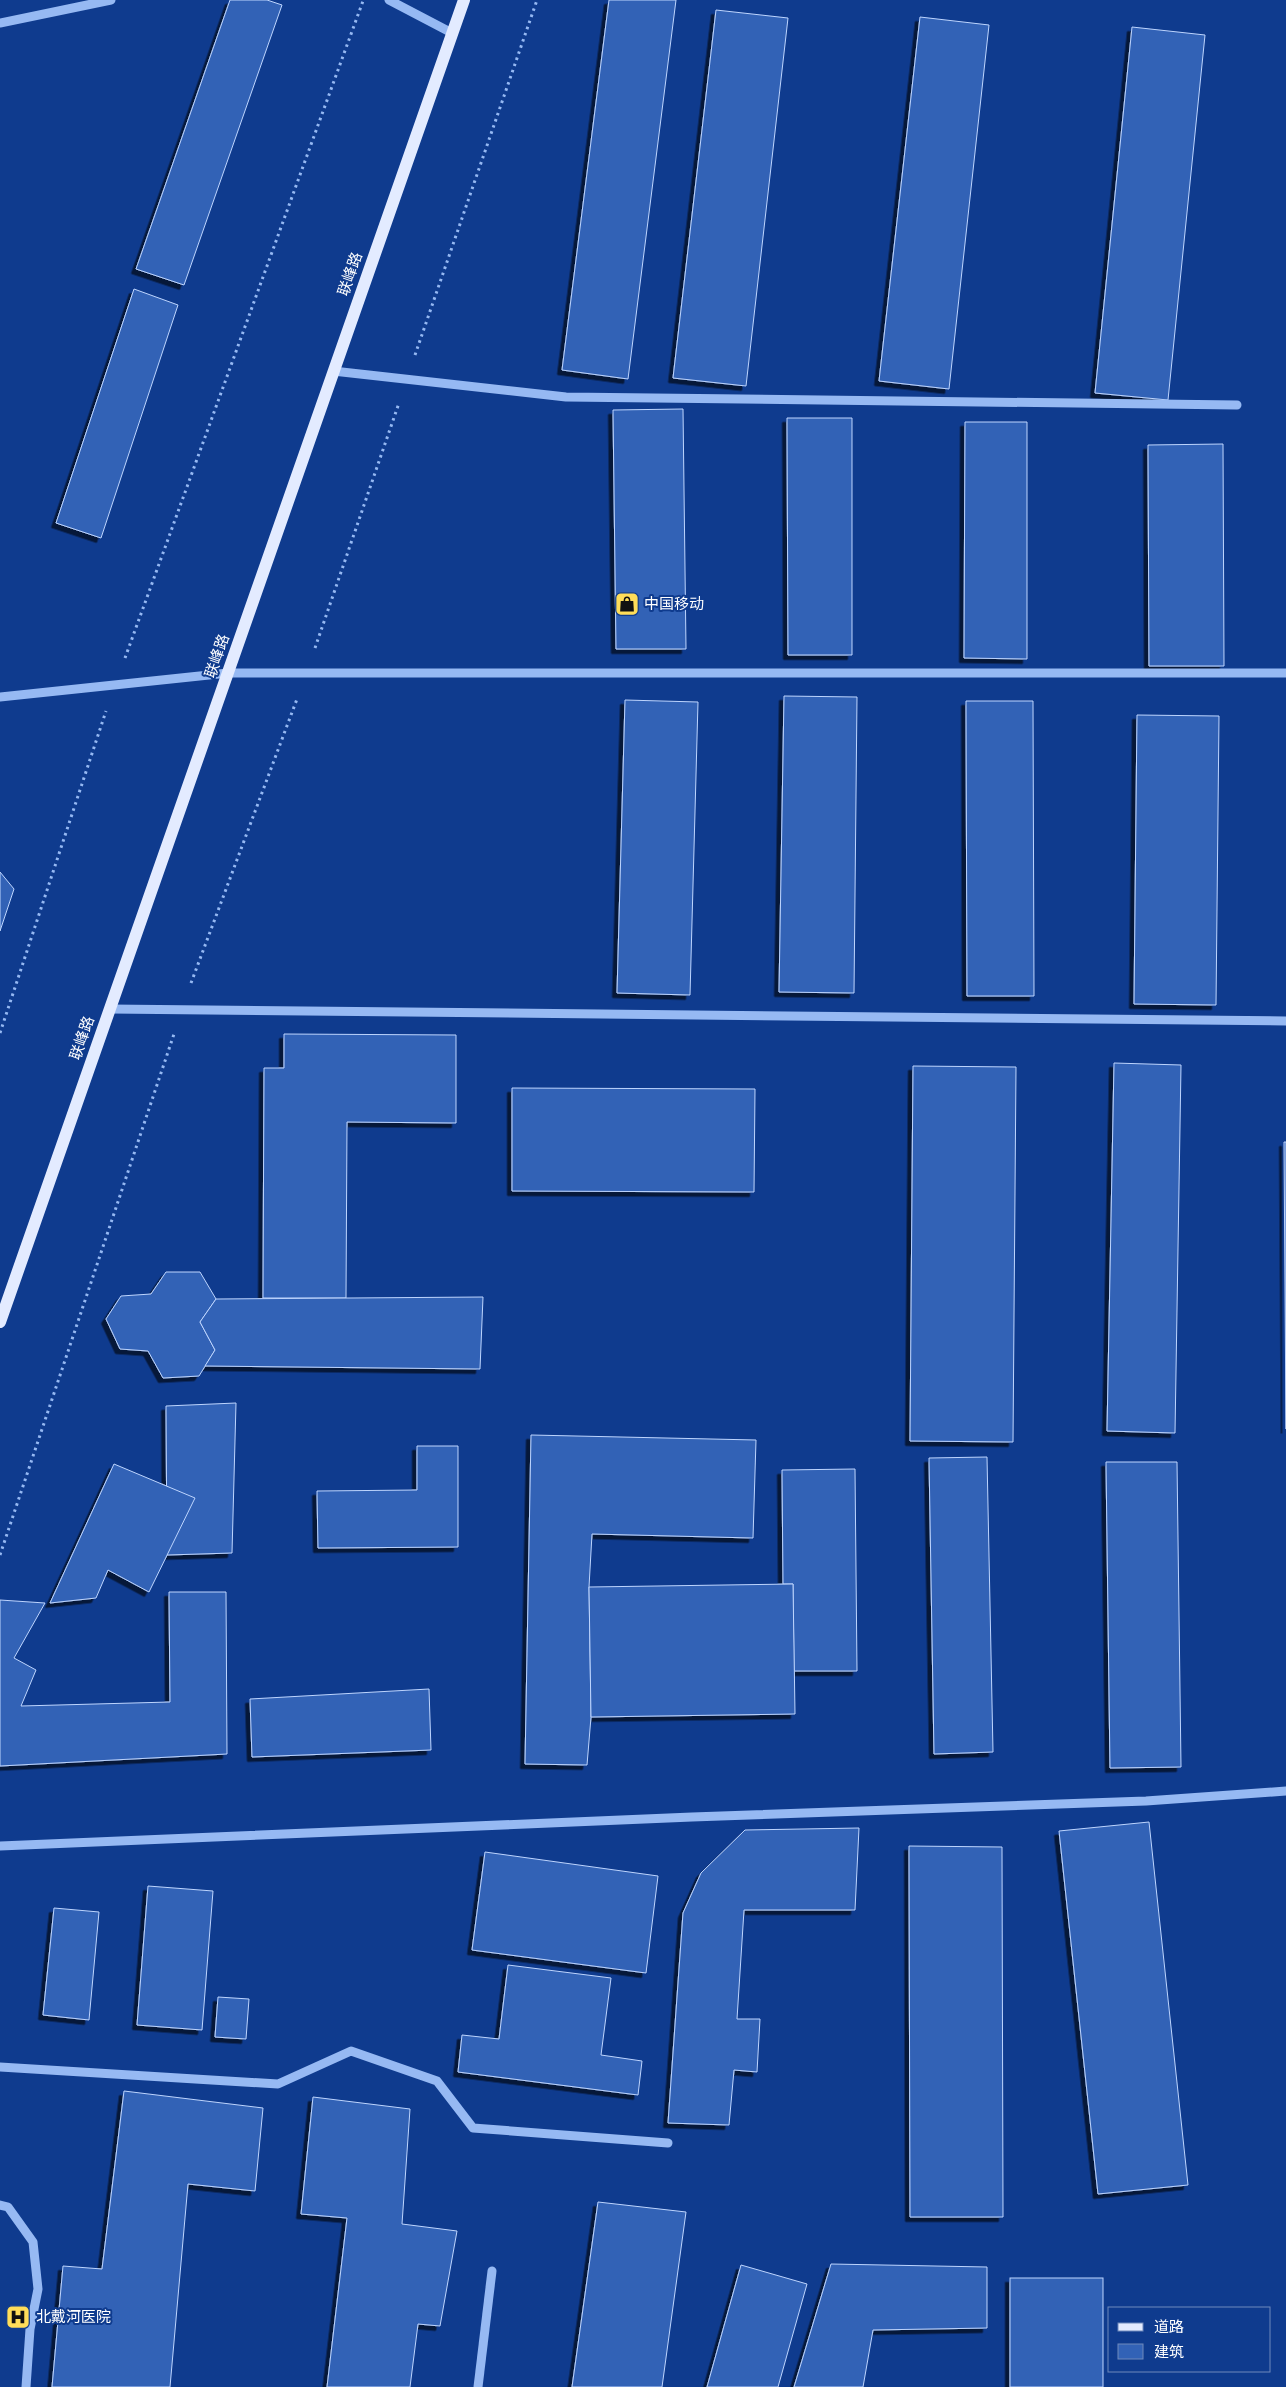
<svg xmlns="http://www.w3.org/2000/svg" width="1286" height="2387" viewBox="0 0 1286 2387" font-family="'Fira Sans','Noto Sans SC',sans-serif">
  <defs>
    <filter id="shadow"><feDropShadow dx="-4.5" dy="4.5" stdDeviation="0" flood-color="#0009"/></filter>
  </defs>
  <rect width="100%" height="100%" fill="#0f3b8e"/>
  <g fill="#3262b6" stroke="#bed5fe" filter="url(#shadow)">
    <path d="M230 0H267L282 5 184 285 136 269Z"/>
    <path d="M609 0H676L628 379 562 370Z"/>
    <path d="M716 10 788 18 746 386 673 378Z"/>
    <path d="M920 17 989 25 949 389 879 381Z"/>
    <path d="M1132 27 1205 35 1168 400 1095 393Z"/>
    <path d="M134 289 178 305 101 538 56 523Z"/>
    <path d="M683 409 686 649H616L613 410Z"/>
    <path d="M787 418H852V655H788Z"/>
    <path d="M965 422H1027V659L964 658Z"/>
    <path d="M1223 444 1224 666H1149L1148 445Z"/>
    <path d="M784 696 857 697 854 993 779 992Z"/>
    <path d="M625 700 698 702 690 995 617 993Z"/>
    <path d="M966 701H1033L1034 996H967Z"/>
    <path d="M1137 715 1219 716 1216 1005 1134 1004Z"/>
    <path d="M0 872 14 889 0 931Z"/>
    <path d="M284 1034 456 1035V1123L347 1122 346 1298H263L264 1068H284Z"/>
    <path d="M1114 1063 1181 1065 1175 1433 1107 1431Z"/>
    <path d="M913 1066 1016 1067 1013 1442 910 1441Z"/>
    <path d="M512 1088 755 1089 754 1192 512 1191Z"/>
    <path d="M1284 1142H1286V1429Z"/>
    <path d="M166 1272H200L216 1299 200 1322 215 1350 199 1376 163 1378 148 1351 120 1349 106 1319 121 1296 151 1294Z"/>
    <path d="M483 1297 480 1369 205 1366 215 1350 200 1322 216 1299Z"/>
    <path d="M236 1403 232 1553 167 1555 166 1406Z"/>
    <path d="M531 1435 756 1440 753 1538 592 1534 589 1587 591 1717 587 1765 525 1764Z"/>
    <path d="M417 1446H458V1547L318 1548 317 1491 417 1490Z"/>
    <path d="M987 1457 993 1752 934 1754 929 1458Z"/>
    <path d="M1106 1462H1177L1181 1767 1110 1768Z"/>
    <path d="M114 1464 195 1498 149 1592 108 1570 96 1598 50 1603Z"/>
    <path d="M855 1469 857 1671H794L793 1584H783L782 1470Z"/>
    <path d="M793 1584 795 1714 591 1717 589 1587Z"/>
    <path d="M169 1592H226L227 1754 0 1766V1600L45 1603 14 1658 36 1670 21 1706 170 1702Z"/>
    <path d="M429 1689 431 1750 252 1757 250 1699Z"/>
    <path d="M1149 1822 1188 2185 1098 2194 1059 1831Z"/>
    <path d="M859 1828 855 1910H744L737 2019H760L757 2072 734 2070 729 2125 668 2123 683 1913 701 1873 745 1830Z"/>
    <path d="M909 1846 1002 1847 1003 2217H910Z"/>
    <path d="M485 1852 658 1876 646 1973 472 1950Z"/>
    <path d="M148 1886 213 1891 202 2030 137 2025Z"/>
    <path d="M54 1908 99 1912 89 2020 43 2015Z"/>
    <path d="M508 1965 611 1978 601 2055 642 2061 638 2095 458 2072 462 2035 499 2039Z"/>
    <path d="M218 1997 249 1999 246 2039 215 2037Z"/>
    <path d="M124 2091 263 2108 255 2191 188 2184 170 2387H52L63 2266 102 2269Z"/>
    <path d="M313 2097 410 2109 402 2224 457 2231 440 2326 418 2324 410 2387H327L347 2218 301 2214Z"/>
    <path d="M598 2202 686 2212 662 2387H572Z"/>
    <path d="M831 2264 987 2267V2328L873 2330 863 2387H794Z"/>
    <path d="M741 2265 807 2284 778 2387H707Z"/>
    <rect x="1010" y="2278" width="93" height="109"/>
  </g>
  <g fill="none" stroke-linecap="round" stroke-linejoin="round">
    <g stroke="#96b9f3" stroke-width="3" stroke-dasharray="2.5 4" stroke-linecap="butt">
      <path d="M415 355 537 0"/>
      <path d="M315 648 399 403"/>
      <path d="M125 658 363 1"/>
      <path d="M191 983 297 699"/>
      <path d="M0 1033 106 711"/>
      <path d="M0 1555 174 1034"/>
    </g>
    <g stroke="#96b9f3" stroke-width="9">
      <path d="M389 0 452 33"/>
      <path d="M0 23 111 0"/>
      <path d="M333 371 566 397 1237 405"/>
      <path d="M0 697 228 673H1286"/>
      <path d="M110 1009 1286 1021"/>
      <path d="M0 1846 692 1817 1146 1801 1286 1791"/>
      <path d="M0 2067 278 2084 351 2051 437 2081 473 2128 668 2143"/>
      <path d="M0 2205 8 2207 33 2242 38 2289 30 2329 26 2387"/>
      <path d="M478 2387 492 2271"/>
    </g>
    <path stroke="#e3ebff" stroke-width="12" d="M0 1322 464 0"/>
  </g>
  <defs>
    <g id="shop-square" transform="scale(1.25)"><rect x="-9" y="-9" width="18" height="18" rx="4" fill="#ffdd59" stroke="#0f3b8e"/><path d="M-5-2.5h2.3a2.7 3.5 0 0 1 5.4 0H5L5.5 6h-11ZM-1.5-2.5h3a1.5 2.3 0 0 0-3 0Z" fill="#111"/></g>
    <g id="hospital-square" transform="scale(1.25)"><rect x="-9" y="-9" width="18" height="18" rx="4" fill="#ffdd59" stroke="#0f3b8e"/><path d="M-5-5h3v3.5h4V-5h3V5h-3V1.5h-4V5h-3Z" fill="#111"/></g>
  </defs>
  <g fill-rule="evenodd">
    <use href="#shop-square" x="627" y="604"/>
    <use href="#hospital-square" x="18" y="2317"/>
  </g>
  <g text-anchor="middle" stroke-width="4" stroke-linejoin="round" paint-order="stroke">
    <g font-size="15" fill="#fff" stroke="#0f3b8e">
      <text transform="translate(350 274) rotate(-71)" y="5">联峰路</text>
      <text transform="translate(217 656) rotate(-71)" y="5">联峰路</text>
      <text transform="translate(82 1038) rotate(-71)" y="5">联峰路</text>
    </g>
    <g font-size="15" fill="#fff" stroke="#0f3b8e" text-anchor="start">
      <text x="644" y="609">中国移动</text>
      <text x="36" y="2322">北戴河医院</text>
    </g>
  </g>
  <rect x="1108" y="2307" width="162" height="65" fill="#0f3b8e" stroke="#6f89bb"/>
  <rect x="1118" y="2323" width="25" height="8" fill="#e3ebff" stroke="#6f89bb"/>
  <text x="1154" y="2332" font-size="15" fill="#ffffff">道路</text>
  <rect x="1118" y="2344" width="25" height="15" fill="#3262b6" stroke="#6f89bb"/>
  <text x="1154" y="2357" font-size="15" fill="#ffffff">建筑</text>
</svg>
